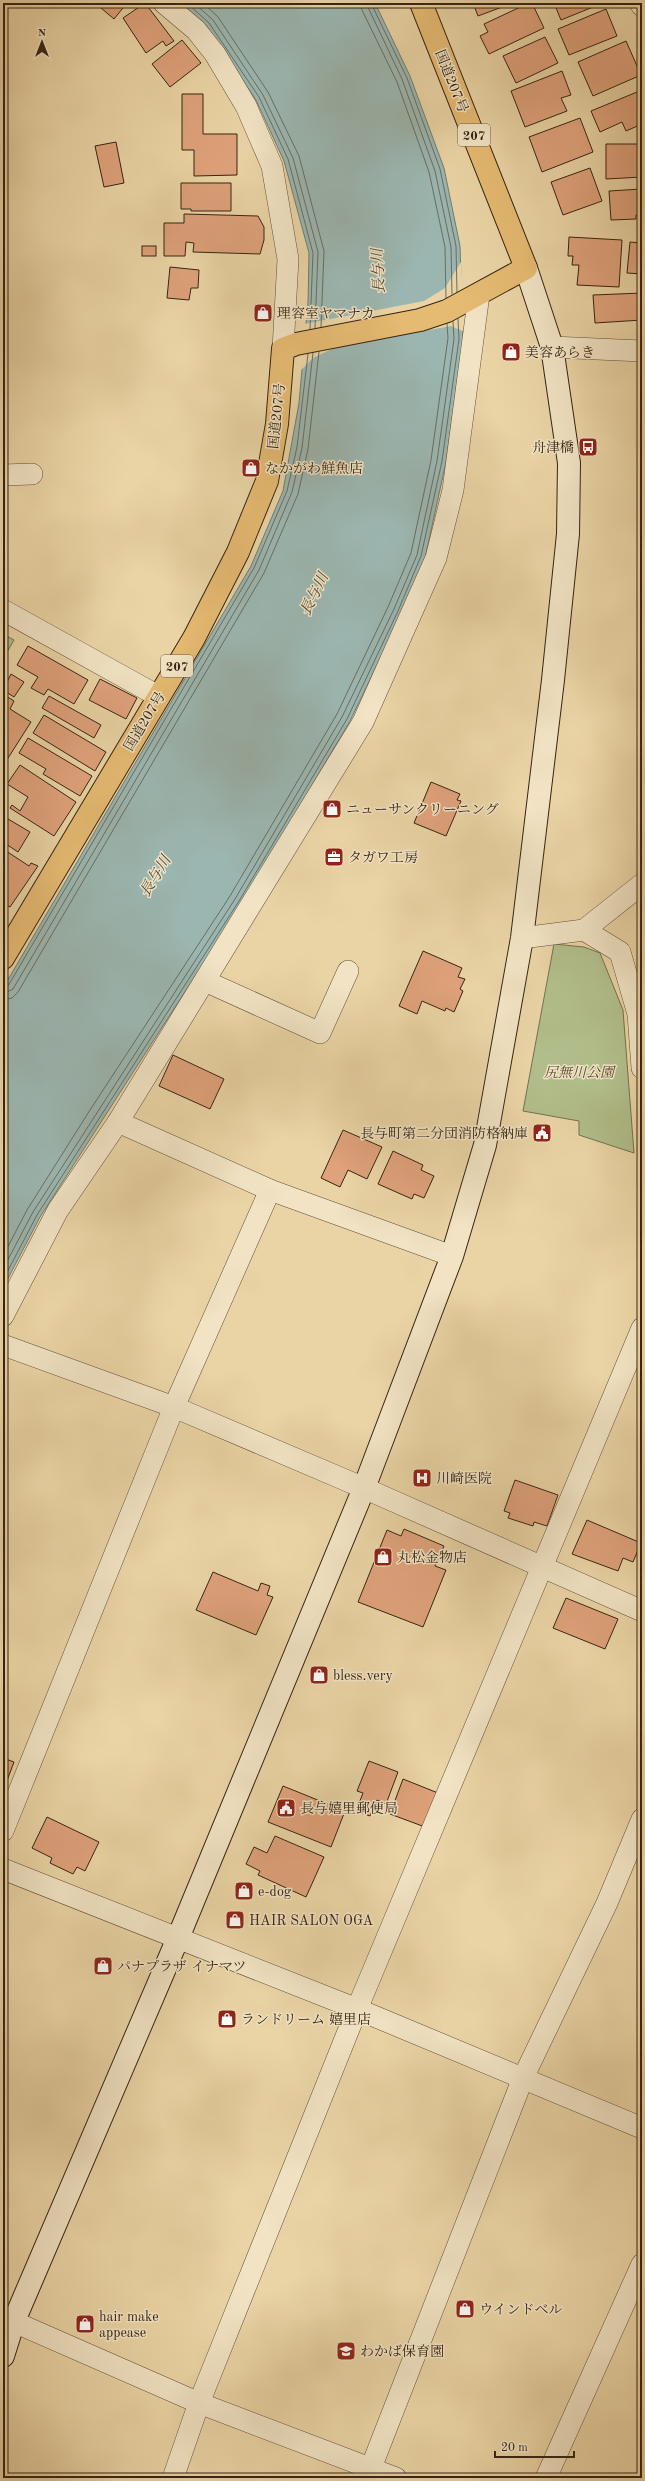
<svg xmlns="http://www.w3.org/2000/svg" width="645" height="2481" viewBox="0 0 645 2481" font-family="'Old Standard TT','Noto Serif JP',serif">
  <rect width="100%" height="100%" fill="#ead4a5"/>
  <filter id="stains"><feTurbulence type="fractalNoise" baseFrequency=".005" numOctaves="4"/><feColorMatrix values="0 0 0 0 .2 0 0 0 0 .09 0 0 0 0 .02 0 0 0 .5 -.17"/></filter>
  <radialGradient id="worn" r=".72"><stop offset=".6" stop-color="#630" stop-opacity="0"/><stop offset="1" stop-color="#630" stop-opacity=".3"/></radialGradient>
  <g fill="#b1be8b" stroke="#74714f">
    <path d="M3 634 14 640 3 659Z"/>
    <path d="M554 944 584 947 600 953 623 1010 634 1153 579 1135V1121L523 1111Z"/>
  </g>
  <path fill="#9bb6b0" stroke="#737c71" d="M181 3H375L410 76 444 168 460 246 463 339 446 462 425 558 402 613 350 721 242 903 40 1217 3 1288V988L251 566 283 491 299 403 308 302 309 253 284 161 256 100 206 25Z"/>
  <path fill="#ead4a5" d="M461 262 465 332 451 326 336 347 313 358 300 371 304 324 424 301 445 288Z"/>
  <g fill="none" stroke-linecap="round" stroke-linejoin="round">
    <g stroke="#686d62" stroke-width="1">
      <path d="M187 3 209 23 259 97 288 159 313 253 310 329"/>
      <path d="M194 3 213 20 263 95 293 158 318 252 315 328"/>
      <path d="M203 3 218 17 268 92 299 156 324 251 321 327"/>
      <path d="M360 3 362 10 397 82 429 172 445 247 446 298"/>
      <path d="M366 3 402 79 435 171 451 247 452 294"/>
      <path d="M371 3 407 78 440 169 456 246 457 292"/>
      <path d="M3 989 8 986 254 568 287 491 297 447 308 354"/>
      <path d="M3 994 13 989 259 570 292 492 302 448 313 353"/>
      <path d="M3 1000 12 998 18 992 264 573 298 494 308 449 319 352"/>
      <path d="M3 1256 27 1210 90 1110 230 896 337 714 388 607 411 553 431 460 448 338 447 324"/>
      <path d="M3 1269 33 1212 235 899 342 717 394 609 417 555 437 461 454 339 453 321"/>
      <path d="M3 1280 37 1215 239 901 347 719 398 611 421 556 442 461 459 339 458 319"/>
    </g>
  </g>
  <g fill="#dfa27b" stroke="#362413">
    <path d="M95 3H127L114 19Z"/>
    <path d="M145 3 174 41 166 46 163 41 146 53 123 18Z"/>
    <path d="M473 3H513L478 16Z"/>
    <path d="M529 3H532L544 28 489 54 480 36 488 32 484 24Z"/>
    <path d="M554 3H597L598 5 561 20Z"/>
    <path d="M606 9 617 36 569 55 558 29Z"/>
    <path d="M545 37 558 63 516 83 503 56Z"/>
    <path d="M182 40 201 63 170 87 152 64Z"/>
    <path d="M626 41 641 75 593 96 578 62Z"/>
    <path d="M562 71 571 95 561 98 567 111 525 127 511 91Z"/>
    <path d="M637 92 640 100 642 99V124L626 131 622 122 600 132 591 111Z"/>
    <path d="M182 94H203V134H237V175L194 176V150H182Z"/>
    <path d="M580 118 593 152 542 172 529 137Z"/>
    <path d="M116 142 124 183 104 187 95 146Z"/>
    <path d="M606 144H642V177L606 179Z"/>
    <path d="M590 168 602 201 563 215 551 182Z"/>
    <path d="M181 183H231V211H191V209H181Z"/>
    <path d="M642 189V215H636V219L611 220 609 191Z"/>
    <path d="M184 214 258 216 264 227V240L260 254 193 252 194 243 186 242 185 256H164V223H184Z"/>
    <path d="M569 237 622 240 619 287 577 285 579 265H572L573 256H568Z"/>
    <path d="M630 242 642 243V274L627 273Z"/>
    <rect x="142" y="246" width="14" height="10"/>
    <path d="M170 267 199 270 198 288H191L189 300 167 298Z"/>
    <path d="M642 293V320L595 323 593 295Z"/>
    <path d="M28 646 88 680 74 704 48 689 44 695 31 688 38 677 17 665Z"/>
    <path d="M11 674 24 682 14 697 3 690Z"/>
    <path d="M100 679 137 698 126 719 89 700Z"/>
    <path d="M3 694 14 701 10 709 31 722 3 766Z"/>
    <path d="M49 696 101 725 94 738 42 708Z"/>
    <path d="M44 715 106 752 95 771 33 733Z"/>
    <path d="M28 738 92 776 80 796 43 774 46 769 19 753Z"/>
    <path d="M20 765 76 802 54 836 10 808 12 805 20 811 28 797 7 784Z"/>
    <path d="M431 782 460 794 457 800 461 801 446 836 414 823Z"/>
    <path d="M3 816 30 832 18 852 3 842Z"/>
    <path d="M3 849 29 866 31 863 38 866 10 907 3 903Z"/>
    <path d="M423 951 462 968 458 977 465 979 460 989 463 991 454 1012 446 1008 445 1011 422 1001 417 1014 399 1006Z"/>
    <path d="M173 1055 224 1079 210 1109 159 1086Z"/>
    <path d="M343 1130 382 1147 367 1179 348 1170 340 1187 321 1178Z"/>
    <path d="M393 1151 423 1165 421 1170 434 1176 424 1198 414 1194 412 1199 378 1184Z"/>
    <path d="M515 1480 558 1495 547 1526 534 1522 533 1526 508 1518 510 1513 504 1511Z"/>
    <path d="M587 1520 641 1543 633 1562 623 1558 618 1571 572 1554Z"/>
    <path d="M404 1529 444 1546 435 1566 446 1570 423 1627 358 1602 387 1530 401 1536Z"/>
    <path d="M213 1572 258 1591 261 1583 270 1586 267 1595 273 1597 256 1635 196 1610Z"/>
    <path d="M566 1598 618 1619 605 1649 553 1628Z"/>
    <path d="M3 1758 14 1762 5 1786 3 1785Z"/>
    <path d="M369 1761 398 1772 386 1804 377 1800 370 1816 356 1811 363 1793 357 1791Z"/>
    <path d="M403 1779 438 1793 425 1827 390 1814Z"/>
    <path d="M283 1786 345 1811 331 1847 268 1822Z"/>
    <path d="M47 1817 99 1842 85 1871 77 1867 73 1874 50 1863 52 1858 32 1848Z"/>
    <path d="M275 1836 324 1857 306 1897 258 1875 260 1871 246 1864 254 1847 267 1853Z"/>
  </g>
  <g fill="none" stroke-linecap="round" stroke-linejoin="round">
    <g stroke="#635038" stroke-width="22">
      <g id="street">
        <path d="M164 3 196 30 215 54 246 106 272 166 288 259 283 349"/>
        <path d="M640 3 642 6"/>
        <path d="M552 347 642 351"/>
        <path d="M3 475 32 474"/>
        <path d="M3 610 158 696"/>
        <path d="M584 930 642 884"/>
        <path d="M522 938 584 930 620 952 638 1014 642 1068"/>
        <path d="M205 981 320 1033 348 971"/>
        <path d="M118 1122 270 1190 452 1256"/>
        <path d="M3 1316 58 1210 118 1122 363 722 436 558 453 490 479 294"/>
        <path d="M3 1345 174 1407 364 1488 642 1611"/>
        <path d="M3 1831 174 1407 270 1190"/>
        <path d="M3 1869 357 2009 642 2128"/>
        <path d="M3 2317 199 2403 396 2478"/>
        <path d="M173 2478 199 2403 357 2009 642 1328"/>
        <path d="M367 2478 523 2078 607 1903 642 1819"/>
        <path d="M546 2478 642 2264"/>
      </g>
    </g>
    <g stroke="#362413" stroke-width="24">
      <path id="secondary" d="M3 2356 14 2321 178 1938 364 1488 452 1256 485 1145 522 938 553 680 568 534 569 463 552 347 526 268"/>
    </g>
    <g stroke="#362413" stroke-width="24">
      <path id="highway" d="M3 958 194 638 238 552 267 481 277 424 283 349 296 344 420 320 447 311 526 268 421 3"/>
    </g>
    <use href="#street" stroke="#f1e3c4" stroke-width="21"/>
    <use href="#secondary" stroke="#f1e3c4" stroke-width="22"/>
    <use href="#highway" stroke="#e5ba72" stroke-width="22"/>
  </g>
  <defs>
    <g id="shop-square" transform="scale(1)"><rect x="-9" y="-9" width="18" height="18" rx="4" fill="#8f2418" stroke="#f1e3c4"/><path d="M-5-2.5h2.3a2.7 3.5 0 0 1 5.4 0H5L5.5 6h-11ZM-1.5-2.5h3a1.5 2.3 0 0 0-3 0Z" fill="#fff"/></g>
    <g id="bus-square" transform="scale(1)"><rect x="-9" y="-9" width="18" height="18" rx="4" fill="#8f2418" stroke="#f1e3c4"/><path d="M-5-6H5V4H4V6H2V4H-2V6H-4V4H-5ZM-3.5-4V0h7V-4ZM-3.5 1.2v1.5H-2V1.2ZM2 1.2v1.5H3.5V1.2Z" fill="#fff"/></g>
    <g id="office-square" transform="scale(1)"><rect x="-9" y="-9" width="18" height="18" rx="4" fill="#8f2418" stroke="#f1e3c4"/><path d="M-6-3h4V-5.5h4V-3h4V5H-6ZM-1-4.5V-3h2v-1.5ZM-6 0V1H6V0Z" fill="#fff"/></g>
    <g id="civic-square" transform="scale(1)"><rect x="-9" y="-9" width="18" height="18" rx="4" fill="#8f2418" stroke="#f1e3c4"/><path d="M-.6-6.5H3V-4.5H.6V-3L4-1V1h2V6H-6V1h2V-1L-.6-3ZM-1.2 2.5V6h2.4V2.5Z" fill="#fff"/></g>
    <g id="hospital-square" transform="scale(1)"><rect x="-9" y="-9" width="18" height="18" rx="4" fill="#8f2418" stroke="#f1e3c4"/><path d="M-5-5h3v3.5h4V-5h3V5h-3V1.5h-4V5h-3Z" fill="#fff"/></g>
    <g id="school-square" transform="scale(1)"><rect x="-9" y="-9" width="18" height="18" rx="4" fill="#8f2418" stroke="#f1e3c4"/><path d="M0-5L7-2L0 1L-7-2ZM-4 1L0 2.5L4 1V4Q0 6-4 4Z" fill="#fff"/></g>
  </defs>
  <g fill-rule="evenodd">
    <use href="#shop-square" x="263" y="313"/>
    <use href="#shop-square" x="511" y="352"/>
    <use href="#bus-square" x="588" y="447"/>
    <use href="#shop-square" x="251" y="468"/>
    <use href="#shop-square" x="332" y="809"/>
    <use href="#office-square" x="334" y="857"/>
    <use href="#civic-square" x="542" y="1133"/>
    <use href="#hospital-square" x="422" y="1478"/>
    <use href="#shop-square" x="383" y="1557"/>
    <use href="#shop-square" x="319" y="1675"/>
    <use href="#civic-square" x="286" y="1808"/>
    <use href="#shop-square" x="244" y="1891"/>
    <use href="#shop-square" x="235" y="1920"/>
    <use href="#shop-square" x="103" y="1966"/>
    <use href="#shop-square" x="227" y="2019"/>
    <use href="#shop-square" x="465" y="2309"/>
    <use href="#shop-square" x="85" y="2324"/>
    <use href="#school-square" x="346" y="2351"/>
  </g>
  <g text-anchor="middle" stroke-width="3" stroke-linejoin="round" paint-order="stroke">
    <g fill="#f1e3c4" stroke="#6e5d48" stroke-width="1">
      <rect x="458" y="124" width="32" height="22" rx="3"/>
      <rect x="161" y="655" width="32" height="22" rx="3"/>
    </g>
    <g font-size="13" font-weight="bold" fill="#362413">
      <text x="474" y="140">207</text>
      <text x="177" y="671">207</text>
    </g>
    <g font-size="14" fill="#362413" stroke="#f1e3c4">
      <text transform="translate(452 81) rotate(68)" y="5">国道207号</text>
      <text transform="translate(276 416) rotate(-84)" y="5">国道207号</text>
      <text transform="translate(144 721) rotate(-59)" y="5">国道207号</text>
    </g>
    <g font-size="14" fill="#362413" stroke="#f1e3c4" text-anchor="start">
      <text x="277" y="318">理容室ヤマナカ</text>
      <text x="525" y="357">美容あらき</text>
      <text x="574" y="452" text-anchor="end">舟津橋</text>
      <text x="265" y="473">なかがわ鮮魚店</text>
      <text x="346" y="814">ニューサンクリーニング</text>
      <text x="348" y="862">タガワ工房</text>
      <text x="528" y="1138" text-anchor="end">長与町第二分団消防格納庫</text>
      <text x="436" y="1483">川崎医院</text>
      <text x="397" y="1562">丸松金物店</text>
      <text x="333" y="1680">bless.very</text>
      <text x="300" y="1813">長与嬉里郵便局</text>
      <text x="258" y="1896">e-dog</text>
      <text x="249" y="1925">HAIR SALON OGA</text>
      <text x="117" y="1971">パナプラザ イナマツ</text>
      <text x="241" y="2024">ランドリーム 嬉里店</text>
      <text x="479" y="2314">ウインドベル</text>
      <text x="99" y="2321">hair make<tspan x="99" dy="16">appease</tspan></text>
      <text x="360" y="2356">わかば保育園</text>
    </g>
    <g font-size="14" font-style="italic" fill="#554a31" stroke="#f1e3c4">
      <text x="579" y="1077">尻無川公園</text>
    </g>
    <g font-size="15" font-style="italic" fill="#4f483a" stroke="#f1e3c4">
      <text transform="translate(378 271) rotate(-93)" y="5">長与川</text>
      <text transform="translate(314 594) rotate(-64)" y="5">長与川</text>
      <text transform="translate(155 876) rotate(-59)" y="5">長与川</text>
    </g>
  </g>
  <rect width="645" height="2481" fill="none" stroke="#ead4a5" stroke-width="16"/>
  <rect x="4" y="4" width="637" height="2473" fill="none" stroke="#362413" stroke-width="2"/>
  <rect x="8" y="8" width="629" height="2465" fill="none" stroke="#362413"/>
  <g transform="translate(42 42)" stroke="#f1e3c4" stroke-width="3" paint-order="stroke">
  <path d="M0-3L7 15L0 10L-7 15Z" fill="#362413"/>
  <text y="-6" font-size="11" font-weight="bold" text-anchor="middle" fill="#362413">N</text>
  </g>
  <path d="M495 2451v6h79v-6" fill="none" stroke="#362413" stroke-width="2"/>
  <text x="501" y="2451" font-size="12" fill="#362413" stroke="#f1e3c4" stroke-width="3" paint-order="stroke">20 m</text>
  <rect width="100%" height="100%" filter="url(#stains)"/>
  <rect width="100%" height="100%" fill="url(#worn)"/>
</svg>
